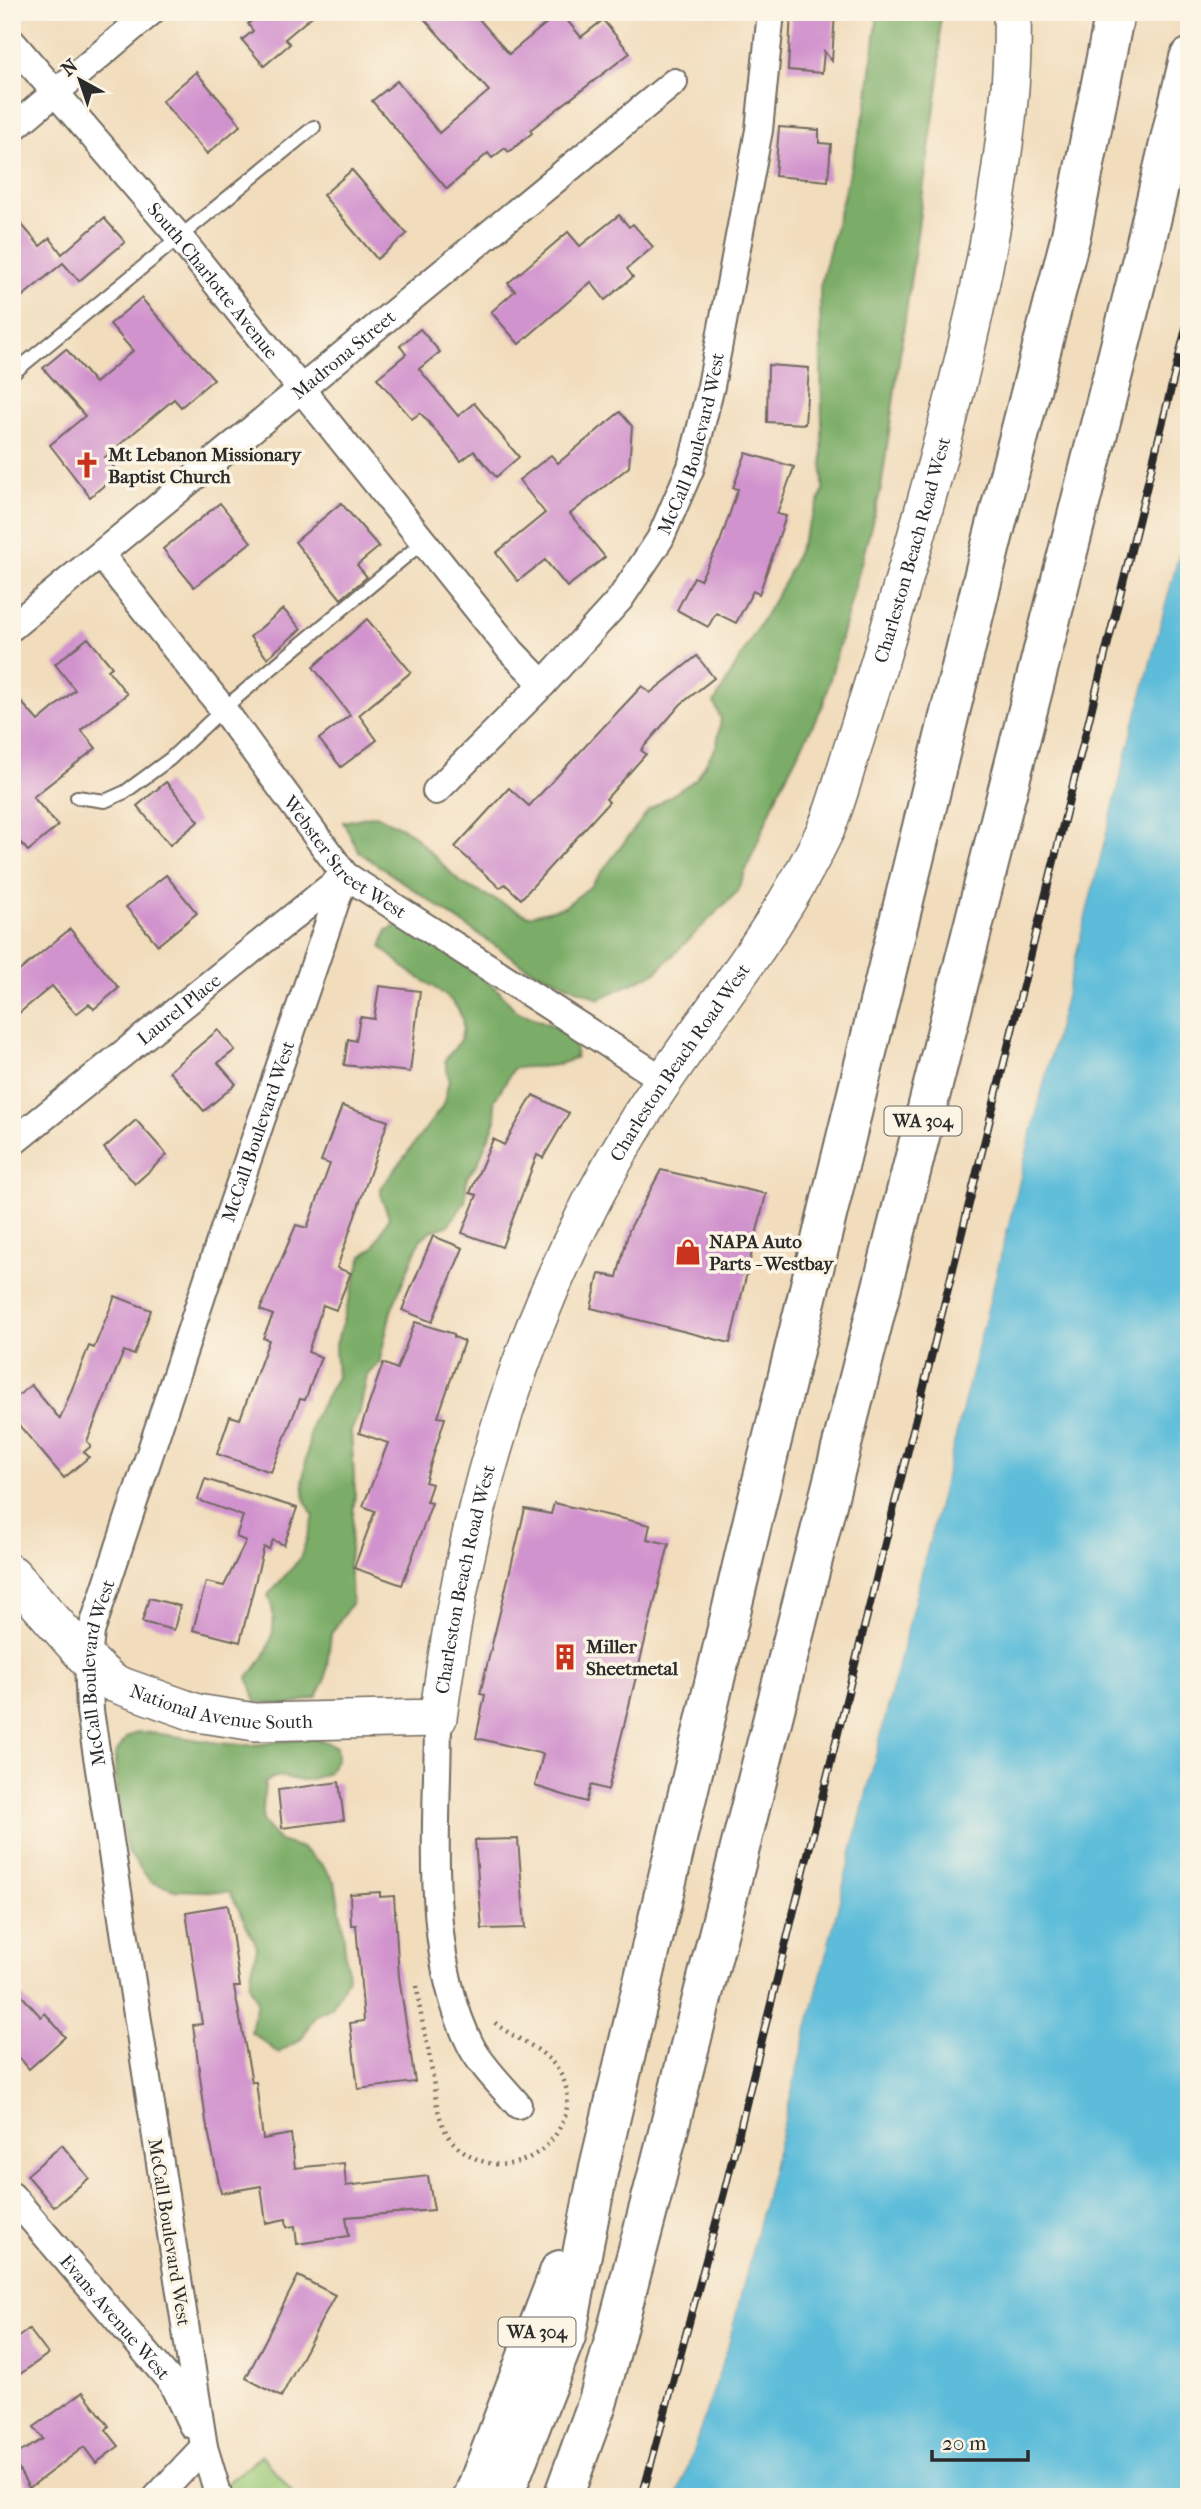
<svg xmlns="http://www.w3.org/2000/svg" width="1201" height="2509" viewBox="0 0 1201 2509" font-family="'IM FELL French Canon',serif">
  <rect width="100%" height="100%" fill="#fcf5e5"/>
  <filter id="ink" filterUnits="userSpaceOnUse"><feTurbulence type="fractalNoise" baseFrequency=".0143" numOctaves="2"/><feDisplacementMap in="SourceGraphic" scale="14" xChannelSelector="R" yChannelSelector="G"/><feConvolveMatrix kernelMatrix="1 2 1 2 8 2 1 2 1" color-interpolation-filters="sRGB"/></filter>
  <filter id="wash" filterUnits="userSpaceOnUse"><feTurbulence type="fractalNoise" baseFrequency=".00686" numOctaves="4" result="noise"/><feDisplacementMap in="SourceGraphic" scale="28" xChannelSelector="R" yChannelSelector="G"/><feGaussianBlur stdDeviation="1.57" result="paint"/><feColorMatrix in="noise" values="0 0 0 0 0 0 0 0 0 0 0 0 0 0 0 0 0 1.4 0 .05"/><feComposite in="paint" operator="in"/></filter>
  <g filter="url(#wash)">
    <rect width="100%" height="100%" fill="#f1dcbc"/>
    <path fill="#9bc978" stroke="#637a52" stroke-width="2" d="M262 2455 296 2497H210Z"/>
    <g fill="#7cad68" stroke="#546c4a" stroke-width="2">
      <path d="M878 12H940V71L881 489 823 705 779 790 737 892 655 973 599 999 525 966 359 852 343 822 376 815 410 832 461 883 528 916 564 907 591 886 648 811 696 779 717 745 721 719 714 703 786 579 823 492 820 287 867 104Z"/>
      <path d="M405 923 496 988 516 1011 558 1028 575 1041 576 1057C552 1070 541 1065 514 1068L494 1101 496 1120 478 1163 467 1177 465 1202 448 1226 431 1231 420 1240 391 1311 379 1364 367 1375 360 1411 351 1431 355 1492 349 1562 352 1602 331 1634 325 1681 317 1697 288 1705 256 1702 248 1677C270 1655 281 1625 268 1595L300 1559 314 1516 305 1501 303 1480 312 1421 337 1377 335 1348 362 1256 374 1247 389 1217 381 1197V1188L444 1104 449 1079 445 1060C450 1053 459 1045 461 1037 473 1002 428 986 406 969 398 962 390 954 381 947L387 930Z"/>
      <path d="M137 1732C175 1733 213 1746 251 1745 278 1744 314 1730 336 1747L337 1758 328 1773C319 1776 308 1782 298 1780 283 1778 278 1772 265 1783L262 1821 279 1841 302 1848 322 1865 335 1883 342 1921 348 1978 332 2007 315 2016 301 2039 278 2053 251 2032 257 2000 249 1984 257 1946 230 1892 175 1890 151 1882 127 1851 117 1798 115 1755 126 1738Z"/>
    </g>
    <path fill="#5bbcd9" stroke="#437482" stroke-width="2" d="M1189 528V2497H677L727 2348 1124 761 1176 563Z"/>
    <path fill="#f1dcbc" d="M1189 525 1176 563 1124 761 727 2348 677 2497H674L724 2347 1121 760 1172 562Z"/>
    <g id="blocks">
      <g fill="#d193cd">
        <path d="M262 12H317L285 39 290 44 264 66 242 40 253 31 248 24Z"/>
        <path d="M418 12H473L509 54 560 12 581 37 603 20 630 53 530 130 532 133 509 152 505 148 492 158 488 153 447 189 372 101 397 81 439 133 489 91Z"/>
        <path d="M791 12H835L832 61 824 51 822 73 788 70Z"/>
        <path d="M196 72 241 125 207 154 162 101Z"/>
        <path d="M779 127 819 130V143L831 144 828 181 775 176Z"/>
        <path d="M352 170 407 234 377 259 323 195Z"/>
        <path d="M12 213 40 246 50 238 62 254 104 218 125 242 79 281 63 263 12 305Z"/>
        <path d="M619 215 629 227 633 224 653 247 627 269 633 277 605 300 591 282 519 344 491 312 515 291 508 283 568 232 580 246Z"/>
        <path d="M141 298 214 379 181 407 174 399 105 457 119 473 90 497 50 445 85 416 43 368 66 349 95 383 133 351 110 324Z"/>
        <path d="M420 329 440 352 419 369 458 416 474 403 519 457 496 477 474 451 461 461 425 418 420 413 412 419 377 378 406 354 400 346Z"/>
        <path d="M768 365 809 368 805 424 767 422Z"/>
        <path d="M620 412 632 426 629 467 570 514 605 557 567 587 545 560 518 581 496 553 545 513 519 480 551 455 558 463Z"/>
        <path d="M746 453 794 467 777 514 786 516 759 594 753 591 736 623 716 613 708 627 677 610 694 577 700 580 720 542 738 489 733 488Z"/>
        <path d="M220 503 251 542 194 587 163 549Z"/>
        <path d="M341 503 379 547 357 565 367 577 341 599 295 542Z"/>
        <path d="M283 609 301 629 267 658 250 637Z"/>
        <path d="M367 619 411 672 359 715 377 740 341 767 319 739 350 715 313 667Z"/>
        <path d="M88 638 112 667 108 670 127 694 81 730 96 748 33 797 58 826 28 851 12 833V691L38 721 75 690 55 664Z"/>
        <path d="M697 656 714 678 681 704 641 750 646 754 606 799 609 802 521 899 505 884 500 888 455 847 509 788 529 806 642 686 650 693Z"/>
        <path d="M166 782 199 821 170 845 137 806Z"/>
        <path d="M166 875 197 913 158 945 126 907Z"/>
        <path d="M70 929 119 988 94 1009 89 1004 76 1014 52 986 12 1019V977Z"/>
        <path d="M379 986 420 991 410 1072 344 1065 348 1039 356 1041 360 1017 374 1019Z"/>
        <path d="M218 1030 235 1050 218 1063 236 1084 204 1111 169 1071Z"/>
        <path d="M533 1095 569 1113 543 1158 537 1155 502 1247 462 1233 477 1195 470 1193 493 1139 504 1145Z"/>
        <path d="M342 1106 388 1121 337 1268 351 1273 336 1310 323 1305 308 1352 321 1357 305 1400 300 1399 271 1472 217 1454 230 1416 240 1419 269 1340 263 1338 273 1315 260 1310 296 1225 307 1228 330 1164 321 1161Z"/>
        <path d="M136 1120 167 1155 135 1184 104 1148Z"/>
        <path d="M661 1170 766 1194 730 1343 591 1308 599 1274 617 1277 629 1230Z"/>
        <path d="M433 1236 463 1248 432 1322 402 1310Z"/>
        <path d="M115 1296 151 1310 134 1355 124 1351 87 1441 91 1446 84 1452 89 1457 64 1478 12 1417V1401L31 1385 60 1419 89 1346 94 1348Z"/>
        <path d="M415 1322 454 1334V1337L464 1341 438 1417 445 1418 425 1482 432 1484 426 1502 432 1503 402 1585 354 1568 375 1511 363 1506 388 1443 359 1433 383 1363 397 1369Z"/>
        <path d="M205 1479 297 1508 284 1545 273 1540 269 1549 264 1547 240 1642 193 1630 206 1582 224 1586 246 1541 236 1537 243 1516 198 1500Z"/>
        <path d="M554 1503 650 1525 647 1539 669 1544 608 1790 591 1785 586 1802 535 1786 543 1754 476 1738 485 1695 480 1694 525 1509 551 1514Z"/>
        <path d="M149 1598 180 1606 174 1630 142 1622Z"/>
        <path d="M339 1782 344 1820 282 1828 278 1790Z"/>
        <path d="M518 1839 525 1928 482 1929 475 1840Z"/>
        <path d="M380 1892V1897L394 1896 399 1977 415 2082 358 2089 350 2023 364 2021 356 1925H351L350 1894Z"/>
        <path d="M228 1905 240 1987H234L252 2082H256L263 2139 291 2134 295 2168 344 2163 346 2186 428 2176 434 2210 346 2217 349 2236 297 2244 295 2226 287 2227 286 2219 266 2223 261 2186 221 2193 206 2121 193 2025 202 2024 186 1912Z"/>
        <path d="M12 1985 41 2017 45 2013 65 2037 29 2069 12 2049Z"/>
        <path d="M62 2145 89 2178 54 2207 27 2175Z"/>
        <path d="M298 2276 335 2295 281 2397 246 2378Z"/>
        <path d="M29 2329 48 2354 12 2380V2342Z"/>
        <path d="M83 2392 109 2426 106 2430 119 2446 96 2463 84 2447 29 2488 12 2457 43 2439 34 2427Z"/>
      </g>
    </g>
  </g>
  <g filter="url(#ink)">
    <use href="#blocks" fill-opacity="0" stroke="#70695e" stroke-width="2"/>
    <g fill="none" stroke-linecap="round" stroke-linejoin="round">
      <g stroke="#70695e" stroke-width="16">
        <g id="service">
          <path d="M12 374 314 127"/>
          <path d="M77 797 105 801 125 792 170 759 223 709 423 542"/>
        </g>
      </g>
      <g stroke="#70695e" stroke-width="30">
        <g id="minor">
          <path id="s1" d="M12 42 180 238 511 651 543 684"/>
          <path d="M12 129 151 12"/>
          <path id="s2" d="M101 555 223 709 345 875 664 1080"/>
          <path id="s3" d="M12 627 674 82"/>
          <path id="s4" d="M436 791 543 684 620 599 660 539 691 467 711 386 759 130 771 12"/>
          <path id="s5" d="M12 1143 345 875"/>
          <path d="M438 1718C438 1821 423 1952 471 2046 482 2067 503 2087 518 2105"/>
          <path id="s6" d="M12 2196 172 2383 192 2425"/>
          <path d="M157 2497 204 2447"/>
          <path id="s7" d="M219 2497 204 2447 90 1711 88 1660 91 1632 220 1241 345 875"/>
        </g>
      </g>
      <g stroke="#70695e" stroke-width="40">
        <g id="secondary">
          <path id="s8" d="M12 1574 88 1660 113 1683 197 1713 255 1722 438 1718C466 1506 523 1307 636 1123 698 1024 775 937 825 831 836 806 843 778 851 753 869 697 886 642 902 586 939 457 976 328 997 194 1006 134 1014 74 1012 12"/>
        </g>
      </g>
      <g stroke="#70695e" stroke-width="42">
        <g id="motorway">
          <path d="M473 2497 560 2270"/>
          <path d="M503 2497 566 2336 599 2167 764 1473 992 541 1071 235 1115 12"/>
          <path d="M563 2497 598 2401 655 2184 1144 251 1189 58"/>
        </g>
      </g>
      <path stroke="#70695e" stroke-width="4.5" stroke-dasharray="2 5" stroke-linecap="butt" d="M417 1986C419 2013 427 2039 431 2065 435 2089 435 2115 449 2137 455 2146 464 2152 473 2157 528 2187 589 2120 560 2073 544 2046 516 2041 494 2022"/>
      <use href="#service" stroke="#fff" stroke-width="12"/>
      <use href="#minor" stroke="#fff" stroke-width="26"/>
      <use href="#secondary" stroke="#fff" stroke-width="37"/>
      <use href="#motorway" stroke="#fff" stroke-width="38"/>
      <g stroke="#2b2b2b" stroke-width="8">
        <path id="rail" d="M642 2497 724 2193 1189 316"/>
      </g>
      <use href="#rail" stroke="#fcf5e5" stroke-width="5" stroke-dasharray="16" stroke-linecap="butt"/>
    </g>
  </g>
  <defs>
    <g id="church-bare" transform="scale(2.1)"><path d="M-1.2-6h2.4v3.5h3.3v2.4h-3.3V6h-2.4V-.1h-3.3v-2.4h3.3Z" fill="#c8321e" stroke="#fcf5e5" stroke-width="2.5" paint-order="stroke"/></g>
    <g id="shop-bare" transform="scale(2.1)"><path d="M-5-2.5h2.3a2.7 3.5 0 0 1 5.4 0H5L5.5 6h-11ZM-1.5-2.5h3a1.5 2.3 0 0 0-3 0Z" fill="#c8321e" stroke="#fcf5e5" stroke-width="2.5" paint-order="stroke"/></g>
    <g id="building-bare" transform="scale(2.1)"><path d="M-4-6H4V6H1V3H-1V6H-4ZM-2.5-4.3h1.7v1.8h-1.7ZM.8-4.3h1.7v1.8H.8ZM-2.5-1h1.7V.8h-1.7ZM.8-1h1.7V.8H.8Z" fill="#c8321e" stroke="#fcf5e5" stroke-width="2.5" paint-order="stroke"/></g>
  </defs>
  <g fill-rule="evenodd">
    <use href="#church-bare" x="87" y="465"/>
    <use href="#shop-bare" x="688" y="1252"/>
    <use href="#building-bare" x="565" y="1657"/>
  </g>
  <g text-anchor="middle" stroke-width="7" stroke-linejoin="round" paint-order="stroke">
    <g fill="#fcf5e5" stroke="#6a6863" stroke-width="2">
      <rect x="884.5" y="1106.5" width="77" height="29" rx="5"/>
      <rect x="498.5" y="2317.5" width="77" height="29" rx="5"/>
    </g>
    <g font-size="18" font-weight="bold" fill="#2b2b2b">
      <text x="923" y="1127">WA 304</text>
      <text x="537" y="2338">WA 304</text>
    </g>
    <g font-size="19" fill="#2b2b2b" stroke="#fcf5e5">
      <text dy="7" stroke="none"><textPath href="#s1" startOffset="312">South Charlotte Avenue</textPath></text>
      <text dy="7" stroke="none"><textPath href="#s3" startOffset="429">Madrona Street</textPath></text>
      <text dy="7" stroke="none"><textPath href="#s4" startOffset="439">McCall Boulevard West</textPath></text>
      <text dy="7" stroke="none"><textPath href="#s8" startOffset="1754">Charleston Beach Road West</textPath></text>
      <text dy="7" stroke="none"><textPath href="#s2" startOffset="390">Webster Street West</textPath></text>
      <text dy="7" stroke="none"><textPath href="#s5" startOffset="214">Laurel Place</textPath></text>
      <text dy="7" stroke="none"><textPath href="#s8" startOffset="1186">Charleston Beach Road West</textPath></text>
      <text dy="7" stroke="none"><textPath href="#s7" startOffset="1404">McCall Boulevard West</textPath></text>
      <text dy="7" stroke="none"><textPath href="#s8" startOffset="621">Charleston Beach Road West</textPath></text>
      <text dy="7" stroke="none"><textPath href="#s7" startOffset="836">McCall Boulevard West</textPath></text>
      <text dy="7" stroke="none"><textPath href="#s8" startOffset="261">National Avenue South</textPath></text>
      <text transform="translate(170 2232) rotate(81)" y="7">McCall Boulevard West</text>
      <text dy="7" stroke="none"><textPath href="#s6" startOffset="159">Evans Avenue West</textPath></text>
    </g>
    <g font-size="19" font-weight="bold" fill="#2b2b2b" stroke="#fcf5e5" text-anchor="start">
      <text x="108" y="461">Mt Lebanon Missionary<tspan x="108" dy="22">Baptist Church</tspan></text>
      <text x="709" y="1248">NAPA Auto<tspan x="709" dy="22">Parts - Westbay</tspan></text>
      <text x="586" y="1653">Miller<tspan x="586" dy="22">Sheetmetal</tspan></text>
    </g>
  </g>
  <rect width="1201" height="2509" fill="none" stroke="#fcf5e5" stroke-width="42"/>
  <g transform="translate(80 80) rotate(320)" stroke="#fcf5e5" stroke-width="5" paint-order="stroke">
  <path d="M0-5L12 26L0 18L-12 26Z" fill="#2b2b2b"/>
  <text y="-10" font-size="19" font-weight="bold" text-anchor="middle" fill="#2b2b2b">N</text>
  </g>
  <path d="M932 2450v10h96v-10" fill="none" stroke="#2b2b2b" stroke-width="3.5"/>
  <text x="942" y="2450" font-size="21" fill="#2b2b2b" stroke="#fcf5e5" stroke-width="5" paint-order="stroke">20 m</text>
</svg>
